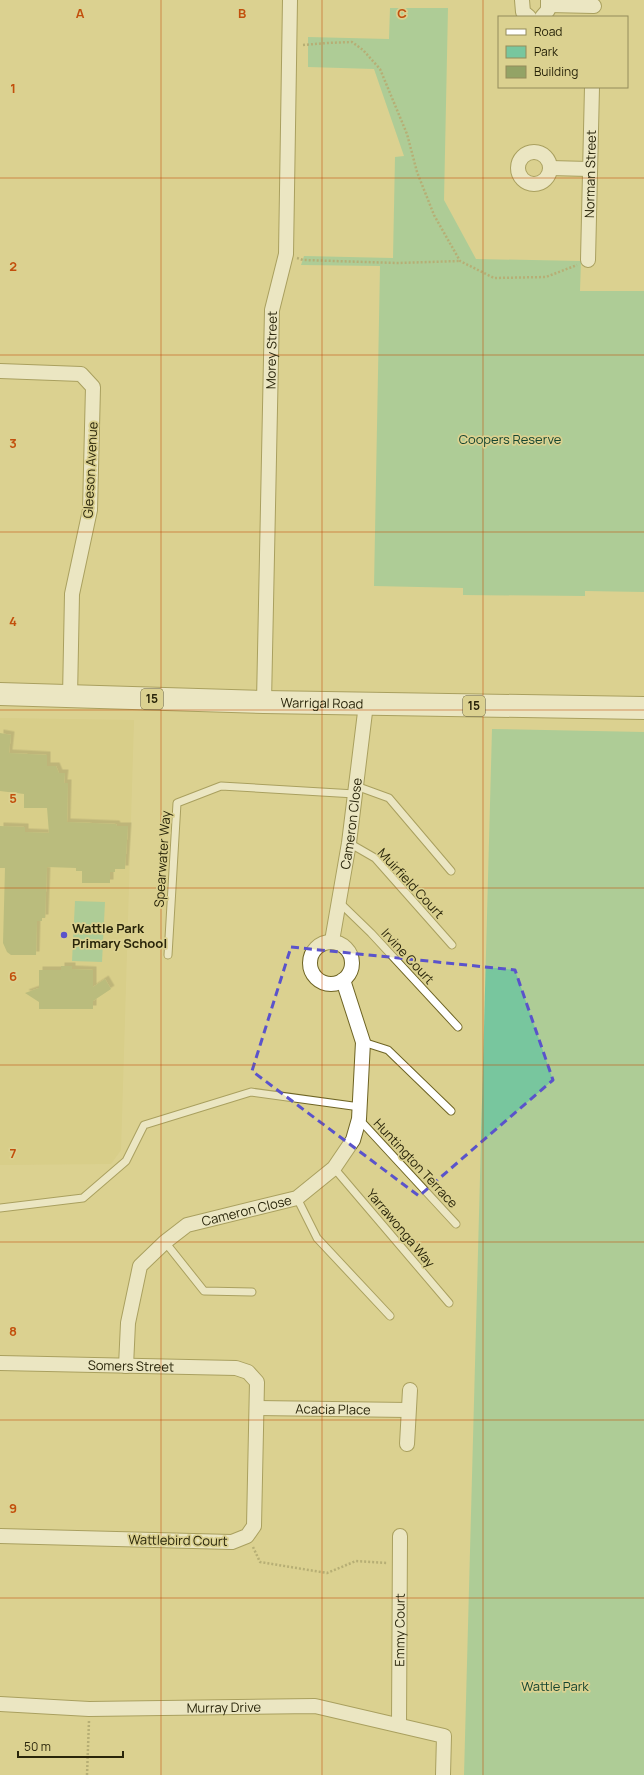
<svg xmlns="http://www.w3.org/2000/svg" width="644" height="1775" viewBox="0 0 644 1775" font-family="Manrope,sans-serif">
  <defs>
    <filter id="shadow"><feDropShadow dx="3.5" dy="-3.5" stdDeviation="0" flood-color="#0004"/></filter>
  </defs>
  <rect width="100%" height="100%" fill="#dbd190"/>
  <path fill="#d5c980" d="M0 718 134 720 121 1150 111 1164 0 1165Z"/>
  <g fill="#78c69e">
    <path d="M390 8H448L444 200 476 259 581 261 580 291H644V592L585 591V596L463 595V588L374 586 380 266 301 265 304 256 393 258 395 157 404 156 374 69 308 67V37L389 39Z"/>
    <path d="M492 729 644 732V1775H464Z"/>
    <path d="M75 901 105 902 102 962 72 961Z"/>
  </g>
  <g fill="#93a366" filter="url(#shadow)">
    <path d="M0 733 11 735 9 753 47 755V766H56L59 773H65L64 783H68L67 822 116 824 117 826H128L125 869H115V872H110V883H82V871H76V868L47 867 45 918H42V921H37L36 955H11L7 952 3 943 5 868H0V826L25 827V832L49 833 47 808H24V794L0 791Z"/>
    <path d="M61 966H72V969L93 970V987L105 979 111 989 93 1001V1009H39V1002L25 993 39 988V970H61Z"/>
  </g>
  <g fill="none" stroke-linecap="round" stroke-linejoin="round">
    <g stroke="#6e6424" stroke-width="9">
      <g id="service">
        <path d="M356 786 389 798 451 871"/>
        <path d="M349 843 375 858 452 945"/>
        <path d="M339 902 371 933 458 1027"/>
        <path d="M168 955 177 803 221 786 355 794"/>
        <path d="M363 1042 388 1050 451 1111"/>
        <path d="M359 1119 456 1224"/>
        <path d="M334 1168 449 1303"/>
        <path d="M297 1198 317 1238 390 1316"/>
        <path d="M0 1208 83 1198 126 1161 144 1125 251 1092 360 1107"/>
        <path d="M165 1242 204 1291 252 1292"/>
      </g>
    </g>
    <g stroke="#6e6424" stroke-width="16">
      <g id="minor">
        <path d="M522 0 523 12 529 17"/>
        <path d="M549 5 594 6"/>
        <path d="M542 17 548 10V0"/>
        <circle cx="534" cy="168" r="16"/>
        <path d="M550 168 589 169"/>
        <path id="s1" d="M588 260 592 87"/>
        <path d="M0 371 81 374 93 387 90 510 72 594 70 697"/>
        <path id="s2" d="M264 702 272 310 286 254 290 0"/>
        <path id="s3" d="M332 941 349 843 366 704"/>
        <circle cx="331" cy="963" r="21"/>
        <path id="s4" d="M0 1363 236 1368 248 1372 257 1382 254 1526 247 1536 232 1542 0 1536"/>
        <path id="s5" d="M126 1366 128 1323 140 1266 165 1242 187 1225 297 1198 334 1168 353 1140 359 1119 363 1042 343 980"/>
        <path id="s6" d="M257 1408 408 1410"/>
        <path d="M407 1444 410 1390"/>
        <path id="s7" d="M0 1704 89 1709 315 1706 444 1736 443 1775"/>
        <path id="s8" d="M399 1725 400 1536"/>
      </g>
    </g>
    <g stroke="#6e6424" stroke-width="24">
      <g id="primary">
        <path id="s9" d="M0 694 264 702 644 708"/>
      </g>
    </g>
    <g stroke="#8b8454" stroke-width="2.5" stroke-dasharray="2 2" stroke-linecap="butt">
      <path d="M303 45 327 43 352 42 363 50 380 69 407 134 417 172 434 215 460 261 494 278 546 277 577 265"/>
      <path d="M297 258 303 260 398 263 460 261"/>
      <path d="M253 1547 260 1562 327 1573 356 1561 388 1563"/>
      <path d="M87 1775 89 1721"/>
    </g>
    <use href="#service" stroke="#fff" stroke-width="7"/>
    <use href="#minor" stroke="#fff" stroke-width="14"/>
    <use href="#primary" stroke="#fff" stroke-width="22"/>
  </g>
  <path d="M0 0H644V1775H0ZM291 947 515 970 553 1080 419 1196 252 1071Z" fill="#dbd190" fill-opacity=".55" fill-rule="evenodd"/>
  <path fill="none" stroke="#5a53cb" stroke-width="3" stroke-dasharray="8 5" stroke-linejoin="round" d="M291 947 515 970 553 1080 419 1196 252 1071Z"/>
  <path fill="none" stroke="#c24f0c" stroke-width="1" stroke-opacity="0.55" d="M161 0V1775M322 0V1775M483 0V1775M0 178H644M0 355H644M0 532H644M0 710H644M0 888H644M0 1065H644M0 1242H644M0 1420H644M0 1598H644"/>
  <circle fill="#5a53cb" stroke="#dbd190" stroke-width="1.5" cx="64" cy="935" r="4"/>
  <g text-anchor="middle" stroke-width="3.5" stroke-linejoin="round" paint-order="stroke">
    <g fill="#dbd190" stroke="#5e5932" stroke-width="1">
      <rect x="141" y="689" width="22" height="20" rx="3"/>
      <rect x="463" y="696" width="22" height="20" rx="3"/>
    </g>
    <g font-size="12" font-weight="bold" fill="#29250a">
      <text x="152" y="703">15</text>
      <text x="474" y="710">15</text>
    </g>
    <g font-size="13" fill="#29250a" stroke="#dbd190">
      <text dy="5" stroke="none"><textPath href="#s1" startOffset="86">Norman Street</textPath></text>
      <text dy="5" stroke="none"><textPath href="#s2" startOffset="352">Morey Street</textPath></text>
      <text transform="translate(90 470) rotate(-87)" y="5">Gleeson Avenue</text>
      <text dy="5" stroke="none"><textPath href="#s9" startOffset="322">Warrigal Road</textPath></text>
      <text dy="5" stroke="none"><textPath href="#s3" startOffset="119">Cameron Close</textPath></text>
      <text transform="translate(162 859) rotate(-86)" y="5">Spearwater Way</text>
      <text transform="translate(411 883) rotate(47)" y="5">Muirfield Court</text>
      <text transform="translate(408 956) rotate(47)" y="5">Irvine Court</text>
      <text transform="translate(416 1163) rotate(47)" y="5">Huntington Terrace</text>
      <text dy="5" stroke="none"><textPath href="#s5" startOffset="225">Cameron Close</textPath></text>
      <text transform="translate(401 1228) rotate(50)" y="5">Yarrawonga Way</text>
      <text dy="5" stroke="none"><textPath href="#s4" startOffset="131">Somers Street</textPath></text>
      <text dy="5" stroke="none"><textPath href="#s6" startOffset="76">Acacia Place</textPath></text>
      <text transform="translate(178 1540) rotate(1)" y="5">Wattlebird Court</text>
      <text dy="5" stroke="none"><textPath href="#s8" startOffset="95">Emmy Court</textPath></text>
      <text dy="5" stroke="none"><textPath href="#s7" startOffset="224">Murray Drive</textPath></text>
    </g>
    <g font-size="13" fill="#154530" stroke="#dbd190">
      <text x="510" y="444">Coopers Reserve</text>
      <text x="555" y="1691">Wattle Park</text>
    </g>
    <g font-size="13" font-weight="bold" fill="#29250a" stroke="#dbd190" text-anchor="start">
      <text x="72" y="933">Wattle Park<tspan x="72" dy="15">Primary School</tspan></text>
    </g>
  </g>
  <g font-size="13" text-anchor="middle" font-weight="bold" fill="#c24f0c" stroke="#dbd190" stroke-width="3.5" stroke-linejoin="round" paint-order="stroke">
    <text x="80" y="18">A</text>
    <text x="242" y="18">B</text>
    <text x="402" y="18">C</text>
    <text x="13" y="93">1</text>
    <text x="13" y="271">2</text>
    <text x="13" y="448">3</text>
    <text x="13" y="626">4</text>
    <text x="13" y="803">5</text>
    <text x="13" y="981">6</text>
    <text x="13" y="1158">7</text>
    <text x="13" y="1336">8</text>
    <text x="13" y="1513">9</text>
  </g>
  <rect x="498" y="16" width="130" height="72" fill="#dbd190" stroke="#948c5a"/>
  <rect x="506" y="29" width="20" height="6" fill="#ffffff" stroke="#948c5a"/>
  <text x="534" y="36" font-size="12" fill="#29250a">Road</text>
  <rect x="506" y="46" width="20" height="12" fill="#78c69e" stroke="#948c5a"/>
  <text x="534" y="56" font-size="12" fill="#29250a">Park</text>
  <rect x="506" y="66" width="20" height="12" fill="#93a366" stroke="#948c5a"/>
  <text x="534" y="76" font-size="12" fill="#29250a">Building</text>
  <path d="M18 1751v6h105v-6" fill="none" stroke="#29250a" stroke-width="2"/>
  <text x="24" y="1751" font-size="12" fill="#29250a" stroke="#dbd190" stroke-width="3" paint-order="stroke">50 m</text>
</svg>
